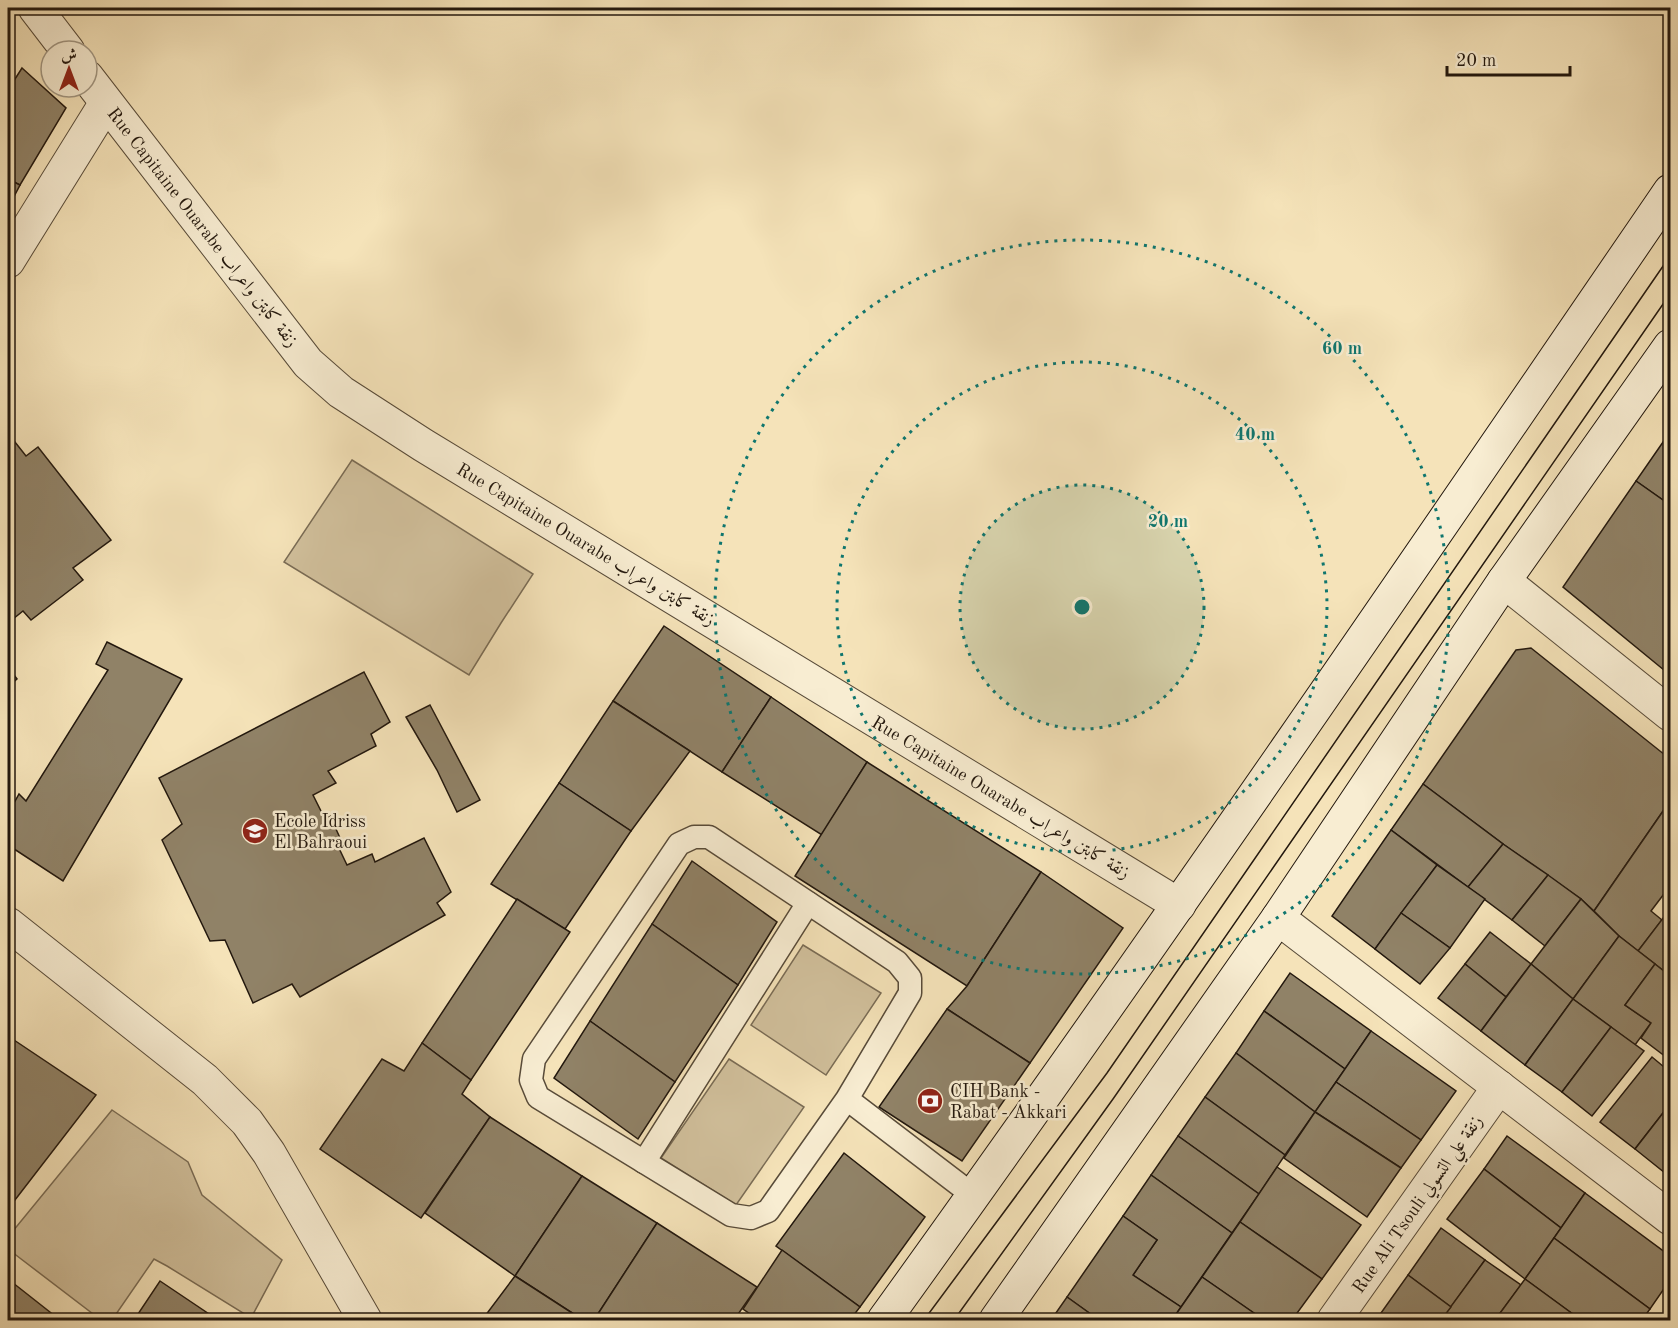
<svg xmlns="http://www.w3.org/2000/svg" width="1678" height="1328" viewBox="0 0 1678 1328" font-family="'Old Standard TT',Amiri,serif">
  <rect width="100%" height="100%" fill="#f5e3b9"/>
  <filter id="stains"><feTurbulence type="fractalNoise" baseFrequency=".00333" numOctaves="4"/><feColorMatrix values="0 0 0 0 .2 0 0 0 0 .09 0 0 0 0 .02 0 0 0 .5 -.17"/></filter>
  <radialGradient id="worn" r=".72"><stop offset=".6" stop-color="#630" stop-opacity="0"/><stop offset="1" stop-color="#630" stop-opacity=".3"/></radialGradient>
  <g fill="#d1c09c" stroke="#7a6c55" stroke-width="1.5">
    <path d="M352 460 533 574 501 623 469 675 284 562Z"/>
    <path d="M803 945 881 993 826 1075 751 1025Z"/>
    <path d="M729 1059 804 1107 736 1205 661 1158Z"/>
    <path d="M112 1110 188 1162 202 1195 282 1260 251 1318 167 1266 154 1259 112 1320H101L8 1249V1237Z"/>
  </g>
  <g fill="#908267" stroke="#23180e" stroke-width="1.5">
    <path d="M22 68 66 108 20 185 8 179V90Z"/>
    <path d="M8 179 20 185 8 208Z"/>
    <path d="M1670 432V505L1636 481Z"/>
    <path d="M11 437 26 456 38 447 111 540 73 568 83 580 31 620 23 611 8 623V439Z"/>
    <path d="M1636 481 1670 505V675L1563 587Z"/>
    <path d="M664 626 771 697 722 772 613 701Z"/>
    <path d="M107 642 182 679 63 881 8 845V814L19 794 26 801 108 670 96 664Z"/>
    <path d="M1531 648 1670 759V801L1594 911 1581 899 1503 844 1423 784 1516 650Z"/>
    <path d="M8 667 17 679 8 687Z"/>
    <path d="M364 672 390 722 371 734 376 746 328 771 336 783 313 795 325 819 330 816 341 840 336 842 347 865 372 854 375 862 424 838 451 892 437 903 445 915 300 997 292 984 253 1003 225 940 210 941 162 840 182 824 159 778Z"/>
    <path d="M771 697 867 762 822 835 722 772Z"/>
    <path d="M613 701 690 751 631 831 559 783Z"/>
    <path d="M430 705 480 800 457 812 437 770 406 717Z"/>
    <path d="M867 762 1041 872 967 986 795 876Z"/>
    <path d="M559 783 631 831 565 929 491 884Z"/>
    <path d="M1423 784 1503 844 1468 887 1391 830Z"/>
    <path d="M1670 801V886L1651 911 1662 920 1638 951 1619 936 1594 911Z"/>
    <path d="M1391 830 1437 865 1375 949 1332 916Z"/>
    <path d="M1503 844 1548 875 1512 920 1468 887Z"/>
    <path d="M692 861 777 922 738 985 652 924Z"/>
    <path d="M1437 865 1485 899 1450 948 1401 913Z"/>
    <path d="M1041 872 1123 928 1030 1063 947 1009 967 986Z"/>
    <path d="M1548 875 1581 899 1545 946 1512 920Z"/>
    <path d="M517 899 570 932 471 1080 422 1043Z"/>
    <path d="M1581 899 1619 936 1573 999 1531 964Z"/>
    <path d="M1670 909V971L1668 974 1638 951Z"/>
    <path d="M1401 913 1450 948 1420 984 1375 949Z"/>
    <path d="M652 924 738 985 675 1082 590 1021Z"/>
    <path d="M1490 932 1531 964 1506 997 1465 964Z"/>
    <path d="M1619 936 1655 964 1625 1005 1651 1023 1635 1045 1573 999Z"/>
    <path d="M1465 964 1506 997 1481 1031 1438 998Z"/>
    <path d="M1531 964 1573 999 1525 1065 1481 1031Z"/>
    <path d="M1655 964 1670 976V1051L1666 1057 1641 1038 1651 1023 1625 1005Z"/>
    <path d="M1290 973 1371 1031 1345 1069 1264 1011Z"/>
    <path d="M1573 999 1611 1027 1562 1092 1525 1065Z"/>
    <path d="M947 1009 1030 1063 962 1161 879 1107Z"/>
    <path d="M1264 1011 1345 1069 1315 1112 1236 1053Z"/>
    <path d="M590 1021 675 1082 638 1139 554 1078Z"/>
    <path d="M1611 1027 1644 1051 1592 1116 1562 1092Z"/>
    <path d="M1371 1031 1456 1091 1421 1140 1336 1082Z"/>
    <path d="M8 1036 96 1095 8 1209Z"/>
    <path d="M422 1043 471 1080 462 1094 490 1117 421 1218 320 1149 382 1059 404 1071Z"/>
    <path d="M1236 1053 1315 1112 1285 1155 1205 1097Z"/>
    <path d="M1652 1057 1670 1072V1104L1635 1149 1600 1122Z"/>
    <path d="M1336 1082 1421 1140 1401 1168 1315 1112Z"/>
    <path d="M1205 1097 1285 1155 1259 1194 1178 1136Z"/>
    <path d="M1670 1104V1177L1635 1149Z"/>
    <path d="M1315 1112 1401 1168 1367 1217 1284 1158Z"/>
    <path d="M490 1117 582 1176 515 1276 425 1213Z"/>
    <path d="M1178 1136 1259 1194 1232 1233 1151 1175Z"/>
    <path d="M1507 1136 1585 1193 1561 1228 1484 1169Z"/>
    <path d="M844 1153 925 1217 860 1307 776 1246Z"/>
    <path d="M1277 1167 1361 1225 1322 1279 1240 1222Z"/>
    <path d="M1484 1169 1561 1228 1525 1279 1447 1219Z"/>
    <path d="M1151 1175 1232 1233 1181 1307 1133 1275 1157 1240 1123 1216Z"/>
    <path d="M582 1176 657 1223 594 1320H583L515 1276Z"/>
    <path d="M1585 1193 1670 1256V1280L1650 1309 1554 1238Z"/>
    <path d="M1123 1216 1157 1240 1133 1275 1181 1307 1172 1320H1099L1067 1297Z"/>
    <path d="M1240 1222 1322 1279 1292 1320H1264L1202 1277Z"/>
    <path d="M657 1223 757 1287 734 1320H594Z"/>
    <path d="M1441 1228 1485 1260 1451 1307 1408 1275Z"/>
    <path d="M1554 1238 1650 1309 1642 1320H1581L1525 1279Z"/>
    <path d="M782 1250 860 1307 850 1320H759L743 1309Z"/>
    <path d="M1485 1260 1521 1285 1495 1320H1441Z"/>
    <path d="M1408 1275 1451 1307 1441 1320H1376Z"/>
    <path d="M515 1276 583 1320H482Z"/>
    <path d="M1202 1277 1264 1320H1172Z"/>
    <path d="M8 1279 60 1320H8Z"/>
    <path d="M1525 1279 1581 1320H1495Z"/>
    <path d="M160 1281 218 1320H134Z"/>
    <path d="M1067 1297 1099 1320H1051Z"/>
  </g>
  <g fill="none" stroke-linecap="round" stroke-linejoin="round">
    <g stroke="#584b39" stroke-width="25">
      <g id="service">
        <path d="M847 1099 768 1211 751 1218 731 1215 538 1097 531 1080 534 1059 679 844 694 837H709L897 962 910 978V993L847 1099 974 1196"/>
        <path d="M644 1162 808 903"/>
      </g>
    </g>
    <g stroke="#584b39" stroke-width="35">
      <g id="minor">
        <path d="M35 8 68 51"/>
        <path d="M87 77 308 363 341 392 423 445 1179 905"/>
        <path d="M8 261 106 103"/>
        <path d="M1504 581 1670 714"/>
        <path d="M1278 918 1670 1218"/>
        <path d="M8 924 205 1080 247 1122 269 1153 365 1320"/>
        <path d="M1334 1320 1499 1087"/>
      </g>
    </g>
    <g stroke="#23180e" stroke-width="35">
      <g id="secondary">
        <path d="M884 1320C1152 948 1411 570 1670 191"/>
        <path d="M996 1320 1278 918 1504 581 1670 346"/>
      </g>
    </g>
    <use href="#service" stroke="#f8edd2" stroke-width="22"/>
    <use href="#minor" stroke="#f8edd2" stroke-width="33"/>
    <use href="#secondary" stroke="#f8edd2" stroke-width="33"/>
    <g stroke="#23180e" stroke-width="1.5">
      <path d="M924 1320 1107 1073 1670 256"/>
      <path d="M954 1320 1113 1099 1670 294"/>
    </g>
  </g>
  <circle cx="1082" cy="607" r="122" fill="#0f766e" fill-opacity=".12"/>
  <g fill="none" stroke="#0f766e" stroke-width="3" stroke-dasharray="3 6">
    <circle cx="1082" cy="607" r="122"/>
    <circle cx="1082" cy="607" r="245"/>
    <circle cx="1082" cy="607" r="367"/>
  </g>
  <defs>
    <g id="school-disc" transform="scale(1.35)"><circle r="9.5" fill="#8f2418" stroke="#f8edd2"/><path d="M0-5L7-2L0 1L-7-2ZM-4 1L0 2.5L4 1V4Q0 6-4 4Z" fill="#fff"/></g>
    <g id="bank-disc" transform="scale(1.35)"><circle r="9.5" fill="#8f2418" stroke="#f8edd2"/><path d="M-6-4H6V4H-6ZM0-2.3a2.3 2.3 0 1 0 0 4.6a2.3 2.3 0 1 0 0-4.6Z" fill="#fff"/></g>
  </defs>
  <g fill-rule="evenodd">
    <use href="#school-disc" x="255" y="831"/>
    <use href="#bank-disc" x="930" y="1101"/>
  </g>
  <g text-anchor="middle" stroke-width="5" stroke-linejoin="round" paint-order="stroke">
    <g font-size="18" fill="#23180e" stroke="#f8edd2">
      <text transform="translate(203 227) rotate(52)" y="6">Rue Capitaine Ouarabe زنقة كابتن واعراب</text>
      <text transform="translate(586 544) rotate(31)" y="6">Rue Capitaine Ouarabe زنقة كابتن واعراب</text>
      <text transform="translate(1001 797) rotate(31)" y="6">Rue Capitaine Ouarabe زنقة كابتن واعراب</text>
      <text transform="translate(1417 1204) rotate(-55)" y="6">Rue Ali Tsouli زنقة علي التسولي</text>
    </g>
    <g font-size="18" fill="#23180e" stroke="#f8edd2" text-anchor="start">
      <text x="274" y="827">Ecole Idriss<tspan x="274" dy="21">El Bahraoui</tspan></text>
      <text x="950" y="1097">CIH Bank -<tspan x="950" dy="21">Rabat - Akkari</tspan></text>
    </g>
  </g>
  <circle cx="1082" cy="607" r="9" fill="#0f766e" stroke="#f8edd2" stroke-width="3"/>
  <g font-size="18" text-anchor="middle" font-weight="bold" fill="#0f766e" stroke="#f8edd2" stroke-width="5" stroke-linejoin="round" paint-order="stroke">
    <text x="1342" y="354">60 m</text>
    <text x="1255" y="440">40 m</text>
    <text x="1168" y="527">20 m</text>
  </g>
  <rect width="1678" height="1328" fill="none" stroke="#f5e3b9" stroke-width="30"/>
  <rect x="9" y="9" width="1660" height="1310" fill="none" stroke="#23180e" stroke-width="3"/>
  <rect x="15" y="15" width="1648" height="1298" fill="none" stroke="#23180e" stroke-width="1.5"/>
  <g transform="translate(69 69)"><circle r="28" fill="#f8edd2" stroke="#a39884" stroke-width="1.5"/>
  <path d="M0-4.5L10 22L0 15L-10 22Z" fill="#8f2418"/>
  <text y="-9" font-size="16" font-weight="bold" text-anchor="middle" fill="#23180e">ش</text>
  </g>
  <path d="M1447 66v9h123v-9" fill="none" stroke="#23180e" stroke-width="3"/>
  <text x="1456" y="66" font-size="18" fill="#23180e" stroke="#f8edd2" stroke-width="4.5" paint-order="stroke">20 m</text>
  <rect width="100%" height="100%" filter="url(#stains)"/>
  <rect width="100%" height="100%" fill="url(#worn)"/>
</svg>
